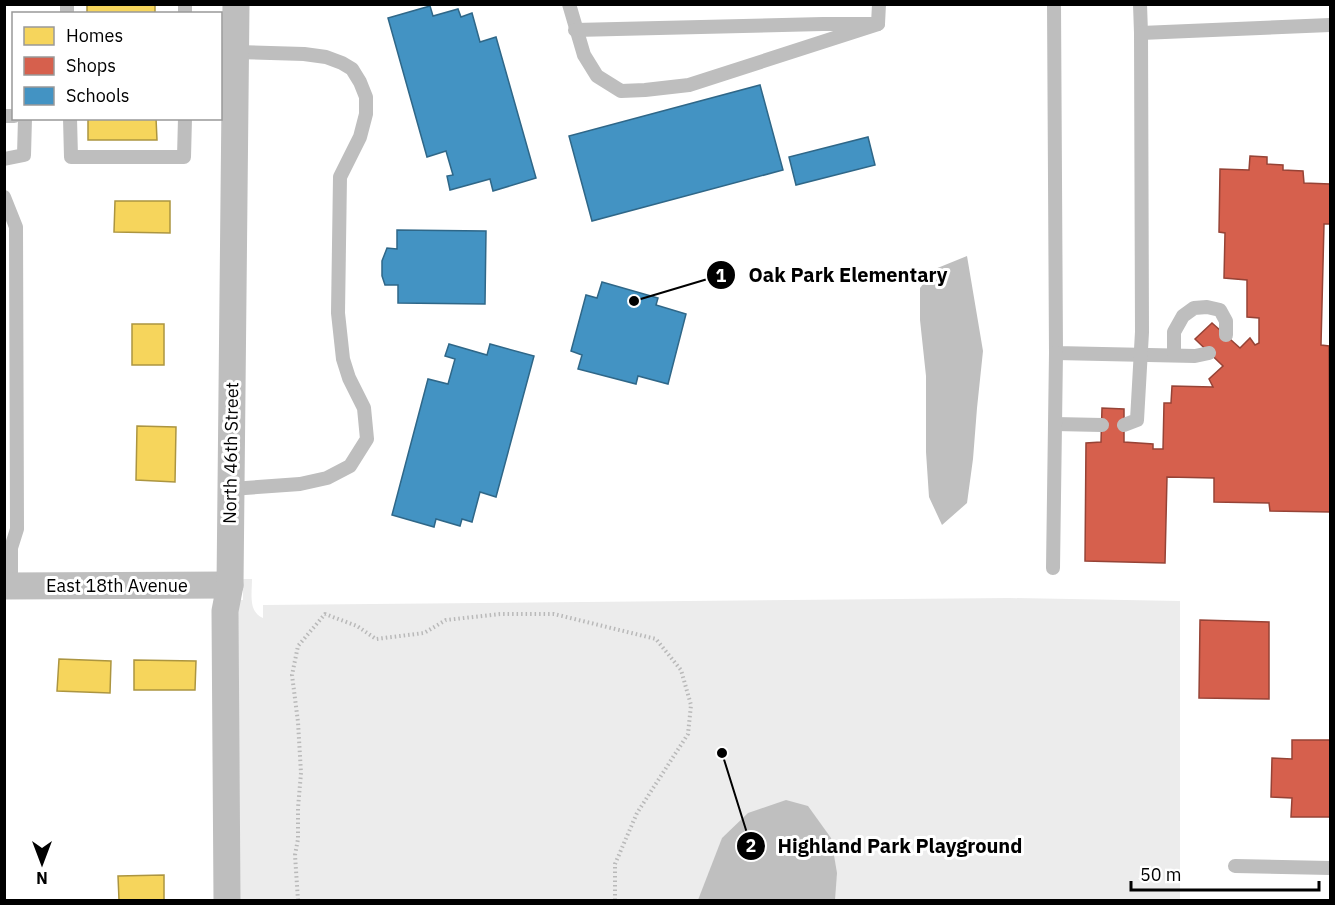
<svg xmlns="http://www.w3.org/2000/svg" width="1335" height="905" viewBox="0 0 1335 905" font-family="'IBM Plex Sans',sans-serif">
  <rect width="100%" height="100%" fill="#fff"/>
  <path fill="#ececec" d="M243 579H252C252 593 248 612 263 618V605L1009 598 1180 601V900H240L238 612 240 600H243Z"/>
  <g fill="#bfbfbf">
    <path d="M967 256 983 351 977 408 973 459 967 503 942 525 929 497 926 452V376L920 320V288L935 269Z"/>
    <path d="M786 800 808 806 831 838 837 873 835 900H698L722 838 748 813Z"/>
  </g>
  <g fill="#f6d55c" stroke="#ac9540" stroke-width="1.5">
    <rect x="87" y="4" width="68" height="10"/>
    <path d="M88 118H156L157 140H88Z"/>
    <path d="M115 201H170V233L114 232Z"/>
    <rect x="132" y="324" width="32" height="41"/>
    <path d="M137 426 176 427 175 482 136 480Z"/>
    <path d="M59 659 111 661 110 693 57 691Z"/>
    <path d="M134 660 196 661 195 690H134Z"/>
    <path d="M164 875V900H119L118 876Z"/>
  </g>
  <g fill="#d6604d" stroke="#964336" stroke-width="1.5">
    <path d="M1250 156 1267 157V164L1283 165V170L1303 171 1304 183 1330 184V224H1324L1321 345 1329 346 1330 512 1270 511 1269 503 1214 502V478L1167 477 1165 563 1085 561 1086 443 1101 442 1102 408 1124 409V442L1153 444V449H1163L1164 403H1171L1172 386 1213 387 1209 379 1223 366 1195 339 1212 323 1240 348 1250 338 1255 345 1259 343V318L1247 317V280L1224 278 1225 233 1219 232 1220 169 1249 170Z"/>
    <path d="M1200 620 1269 622V699L1199 698Z"/>
    <path d="M1292 740H1330V817H1291L1292 798 1271 797 1272 758 1292 759Z"/>
  </g>
  <g fill="#4393c3" stroke="#2f6788" stroke-width="1.5">
    <path d="M430 6 433 16 458 9 461 17 472 13 480 42 496 37 536 178 493 191 490 179 450 190 447 176 453 175 446 151 427 157 388 18Z"/>
    <path d="M760 85 783 170 592 221 569 136Z"/>
    <path d="M868 137 875 165 796 185 789 157Z"/>
    <path d="M397 230 486 231 485 304 398 303V285H385L382 276V261L387 248 397 249Z"/>
    <path d="M602 282 658 298 656 305 686 314 668 384 638 376 636 384 578 369 582 355 571 351 586 295 597 298Z"/>
    <path d="M449 344 487 355 490 344 534 356 496 497 480 492 472 522 462 519 460 526 436 519 434 527 392 515 428 379 448 384 455 359 445 356Z"/>
  </g>
  <g fill="none" stroke-linecap="round" stroke-linejoin="round">
    <path stroke="#b9b9b9" stroke-width="4" stroke-dasharray="1.5 3" stroke-linecap="butt" d="M298 900 295 855 298 839V808L301 773 298 722 292 675 298 646 325 614 357 626 376 639 424 633 446 620 500 614H554L656 639 681 670 691 705 688 734 637 813 615 864V900"/>
    <g stroke="#bebebe" stroke-width="14">
      <path d="M67 4V14"/>
      <path d="M569 4 584 55 597 76 621 91 645 90 689 85 878 24"/>
      <path d="M1054 4 1056 353 1195 356 1209 353"/>
      <path d="M1140 4 1141 33"/>
      <path d="M185 14V4"/>
      <path d="M575 30 823 24H878L879 4"/>
      <path d="M4 116H14"/>
      <path d="M70 118 71 157H184L185 118"/>
      <path d="M4 159 24 155 25 118"/>
      <path d="M4 197 16 227 17 529 11 548V586"/>
      <path d="M1174 355V332L1183 316 1194 308 1207 307 1220 310 1226 321V335"/>
      <path d="M1055 424 1102 425"/>
      <path d="M1124 425 1137 420 1142 332 1141 33 1330 25"/>
      <path d="M231 489 300 484 327 478 350 466 367 439 364 408 349 378 343 359 338 313 340 177 360 137 366 114V97L360 82 352 69 342 63 326 57 304 54 235 52"/>
      <path d="M1053 568 1056 353"/>
      <path d="M1235 866 1330 868"/>
    </g>
    <g stroke="#bebebe" stroke-width="27">
      <path d="M4 586 230 585"/>
      <path d="M227 900 225 611 230 585 236 4"/>
    </g>
  </g>
  <g text-anchor="middle" stroke-width="6" stroke-linejoin="round" paint-order="stroke">
    <g font-size="18" fill="#000" stroke="#fff">
      <text transform="translate(231 453) rotate(-89)" y="6">North 46th Street</text>
      <text x="117" y="592">East 18th Avenue</text>
    </g>
  </g>
  <path fill="none" stroke="#000" stroke-width="2" d="M634 301L721 275M722 753L751 846"/>
  <g fill="#000" stroke="#fff" stroke-width="2">
    <circle cx="634" cy="301" r="6"/>
    <circle cx="722" cy="753" r="6"/>
    <circle cx="721" cy="275" r="15"/>
    <circle cx="751" cy="846" r="15"/>
  </g>
  <g font-size="18" text-anchor="middle" font-weight="bold" fill="#fff">
    <text x="721" y="282">1</text>
    <text x="751" y="852">2</text>
  </g>
  <g font-size="20" text-anchor="middle" font-weight="bold" fill="#000" stroke="#fff" stroke-width="6" stroke-linejoin="round" paint-order="stroke">
    <text x="848" y="282">Oak Park Elementary</text>
    <text x="900" y="853">Highland Park Playground</text>
  </g>
  <rect width="1335" height="905" fill="none" stroke="#000000" stroke-width="12"/>
  <rect x="12" y="12" width="210" height="108" fill="#ffffff" stroke="#999999" stroke-width="1.5"/>
  <rect x="24" y="27" width="30" height="18" fill="#f6d55c" stroke="#999999" stroke-width="1.5"/>
  <text x="66" y="42" font-size="18" fill="#000000">Homes</text>
  <rect x="24" y="57" width="30" height="18" fill="#d6604d" stroke="#999999" stroke-width="1.5"/>
  <text x="66" y="72" font-size="18" fill="#000000">Shops</text>
  <rect x="24" y="87" width="30" height="18" fill="#4393c3" stroke="#999999" stroke-width="1.5"/>
  <text x="66" y="102" font-size="18" fill="#000000">Schools</text>
  <g transform="translate(42 863) rotate(180)" stroke="#ffffff" stroke-width="4.5" paint-order="stroke">
  <path d="M0-4.5L10 22L0 15L-10 22Z" fill="#000000"/>
  <text y="-9" font-size="16" font-weight="bold" text-anchor="middle" fill="#000000">N</text>
  </g>
  <path d="M1131 881v9h188v-9" fill="none" stroke="#000000" stroke-width="3"/>
  <text x="1140" y="881" font-size="18" fill="#000000" stroke="#ffffff" stroke-width="4.5" paint-order="stroke">50 m</text>
</svg>
